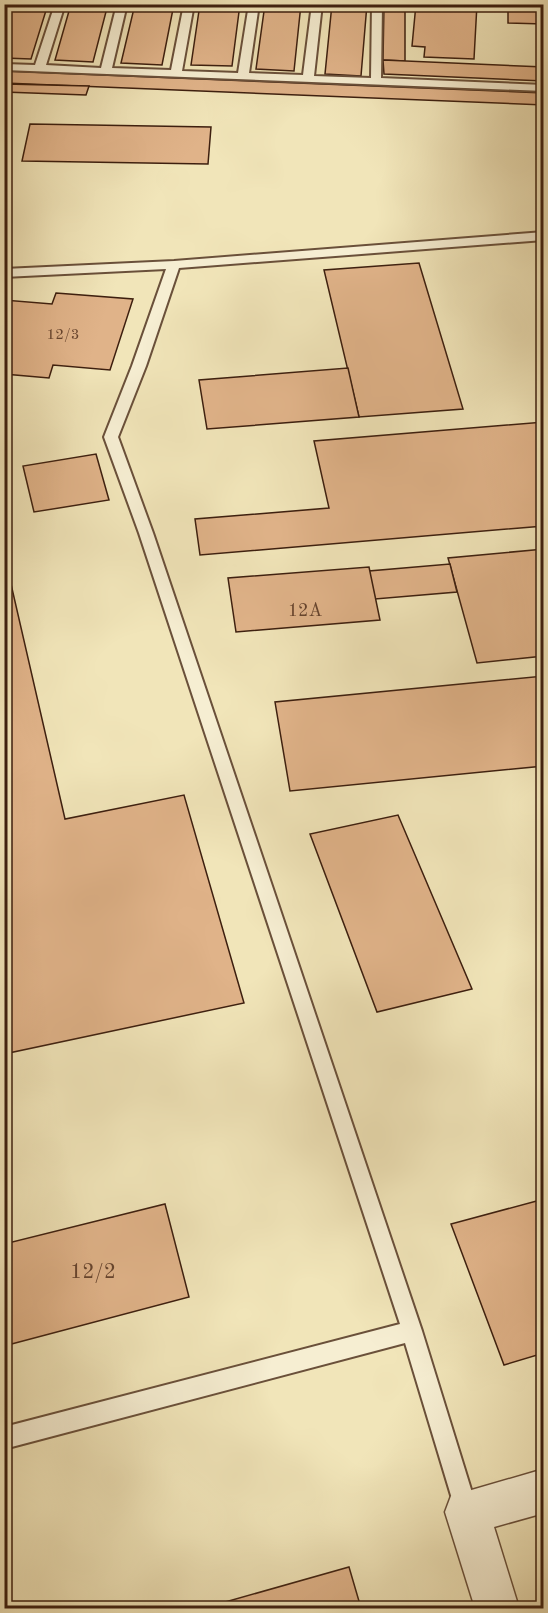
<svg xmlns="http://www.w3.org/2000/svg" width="548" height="1613" viewBox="0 0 548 1613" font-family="'Old Standard TT',serif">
  <rect width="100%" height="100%" fill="#f1e5b9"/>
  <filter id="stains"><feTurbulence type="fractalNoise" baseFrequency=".00333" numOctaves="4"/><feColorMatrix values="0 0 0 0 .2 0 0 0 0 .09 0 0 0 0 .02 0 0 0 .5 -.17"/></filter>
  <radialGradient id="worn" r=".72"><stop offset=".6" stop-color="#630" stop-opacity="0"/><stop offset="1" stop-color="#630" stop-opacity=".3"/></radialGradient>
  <g fill="#e0b389" stroke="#3d1f0f" stroke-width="1.5">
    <path d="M5 4H48L31 59 4 58Z"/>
    <path d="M71 4H108L93 62 55 60Z"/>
    <path d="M135 4H174L162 65 121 63Z"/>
    <path d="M200 4H240L232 66 191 65Z"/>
    <path d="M265 4H301L294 71 256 69Z"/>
    <path d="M332 4H367L361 76 325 74Z"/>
    <path d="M384 4H405V61L383 60Z"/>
    <path d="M416 4H477L474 59 424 57 425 47 412 46Z"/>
    <path d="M508 4H544V24L508 23Z"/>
    <path d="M383 60 544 67V81L384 74Z"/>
    <path d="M4 71 544 93V105L4 83Z"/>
    <path d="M5 84 89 86 86 95 4 92Z"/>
    <path d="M30 124 211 127 208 164 22 161Z"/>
    <path d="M419 263 463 409 359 417 324 270Z"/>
    <path d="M56 293 133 299 110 370 53 365 49 378 4 374V300L52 304Z"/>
    <path d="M348 368 359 417 207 429 199 380Z"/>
    <path d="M544 422V526L200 555 195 519 329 508 314 441Z"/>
    <path d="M96 454 109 500 34 512 23 466Z"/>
    <path d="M544 549V656L477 663 448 558Z"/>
    <path d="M450 564 457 592 375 599 369 571Z"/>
    <path d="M369 567 380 620 236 632 228 578Z"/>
    <path d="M4 571H8L65 819 184 795 244 1003 4 1054Z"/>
    <path d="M544 676V766L290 791 275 702Z"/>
    <path d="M398 815 472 989 377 1012 310 834Z"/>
    <path d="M544 1199V1353L504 1365 451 1224Z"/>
    <path d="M165 1204 189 1297 4 1346V1244Z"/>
    <path d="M349 1567 361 1608H204Z"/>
  </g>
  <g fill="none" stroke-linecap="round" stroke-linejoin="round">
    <g stroke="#6a503a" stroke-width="4">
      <g id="service">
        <path d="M55 4H65L46 65 101 68 117 4H127L112 68 171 70 184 4H194L182 71 238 73 249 4H259L249 73 303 75 312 4H322L314 76 371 78 372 4H382L381 78 544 85V91L4 70V64L35 65Z"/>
        <path d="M544 232V240L179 268 146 366 118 437 153 533 422 1331 478 1512 475 1520 467 1523 459 1520 456 1512 405 1343 4 1449V1427L400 1324 139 533 104 437 132 366 166 269 4 277V269L174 261Z"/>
      </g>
    </g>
    <g stroke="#6a503a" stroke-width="3">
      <path id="minor" d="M544 1469V1513L494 1527 519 1608H475L445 1512 451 1496Z"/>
    </g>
    <use href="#service" fill="#f6eed2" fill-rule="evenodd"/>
    <use href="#minor" fill="#f6eed2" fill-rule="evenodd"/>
  </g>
  <g text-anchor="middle" stroke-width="6" stroke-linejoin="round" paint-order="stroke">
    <g font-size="15" fill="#66442e">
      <text x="63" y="339">12/3</text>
    </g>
    <g font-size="18" fill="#66442e">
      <text x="305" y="616">12А</text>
    </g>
    <g font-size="21" fill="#66442e">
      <text x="93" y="1278">12/2</text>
    </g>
  </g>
  <rect width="548" height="1613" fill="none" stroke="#f1e5b9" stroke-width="24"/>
  <rect x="6" y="6" width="536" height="1601" fill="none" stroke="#3d1f0f" stroke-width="3"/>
  <rect x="12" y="12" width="524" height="1589" fill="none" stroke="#3d1f0f" stroke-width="1.5"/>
  <rect width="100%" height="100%" filter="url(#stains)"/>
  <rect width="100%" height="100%" fill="url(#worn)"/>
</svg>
